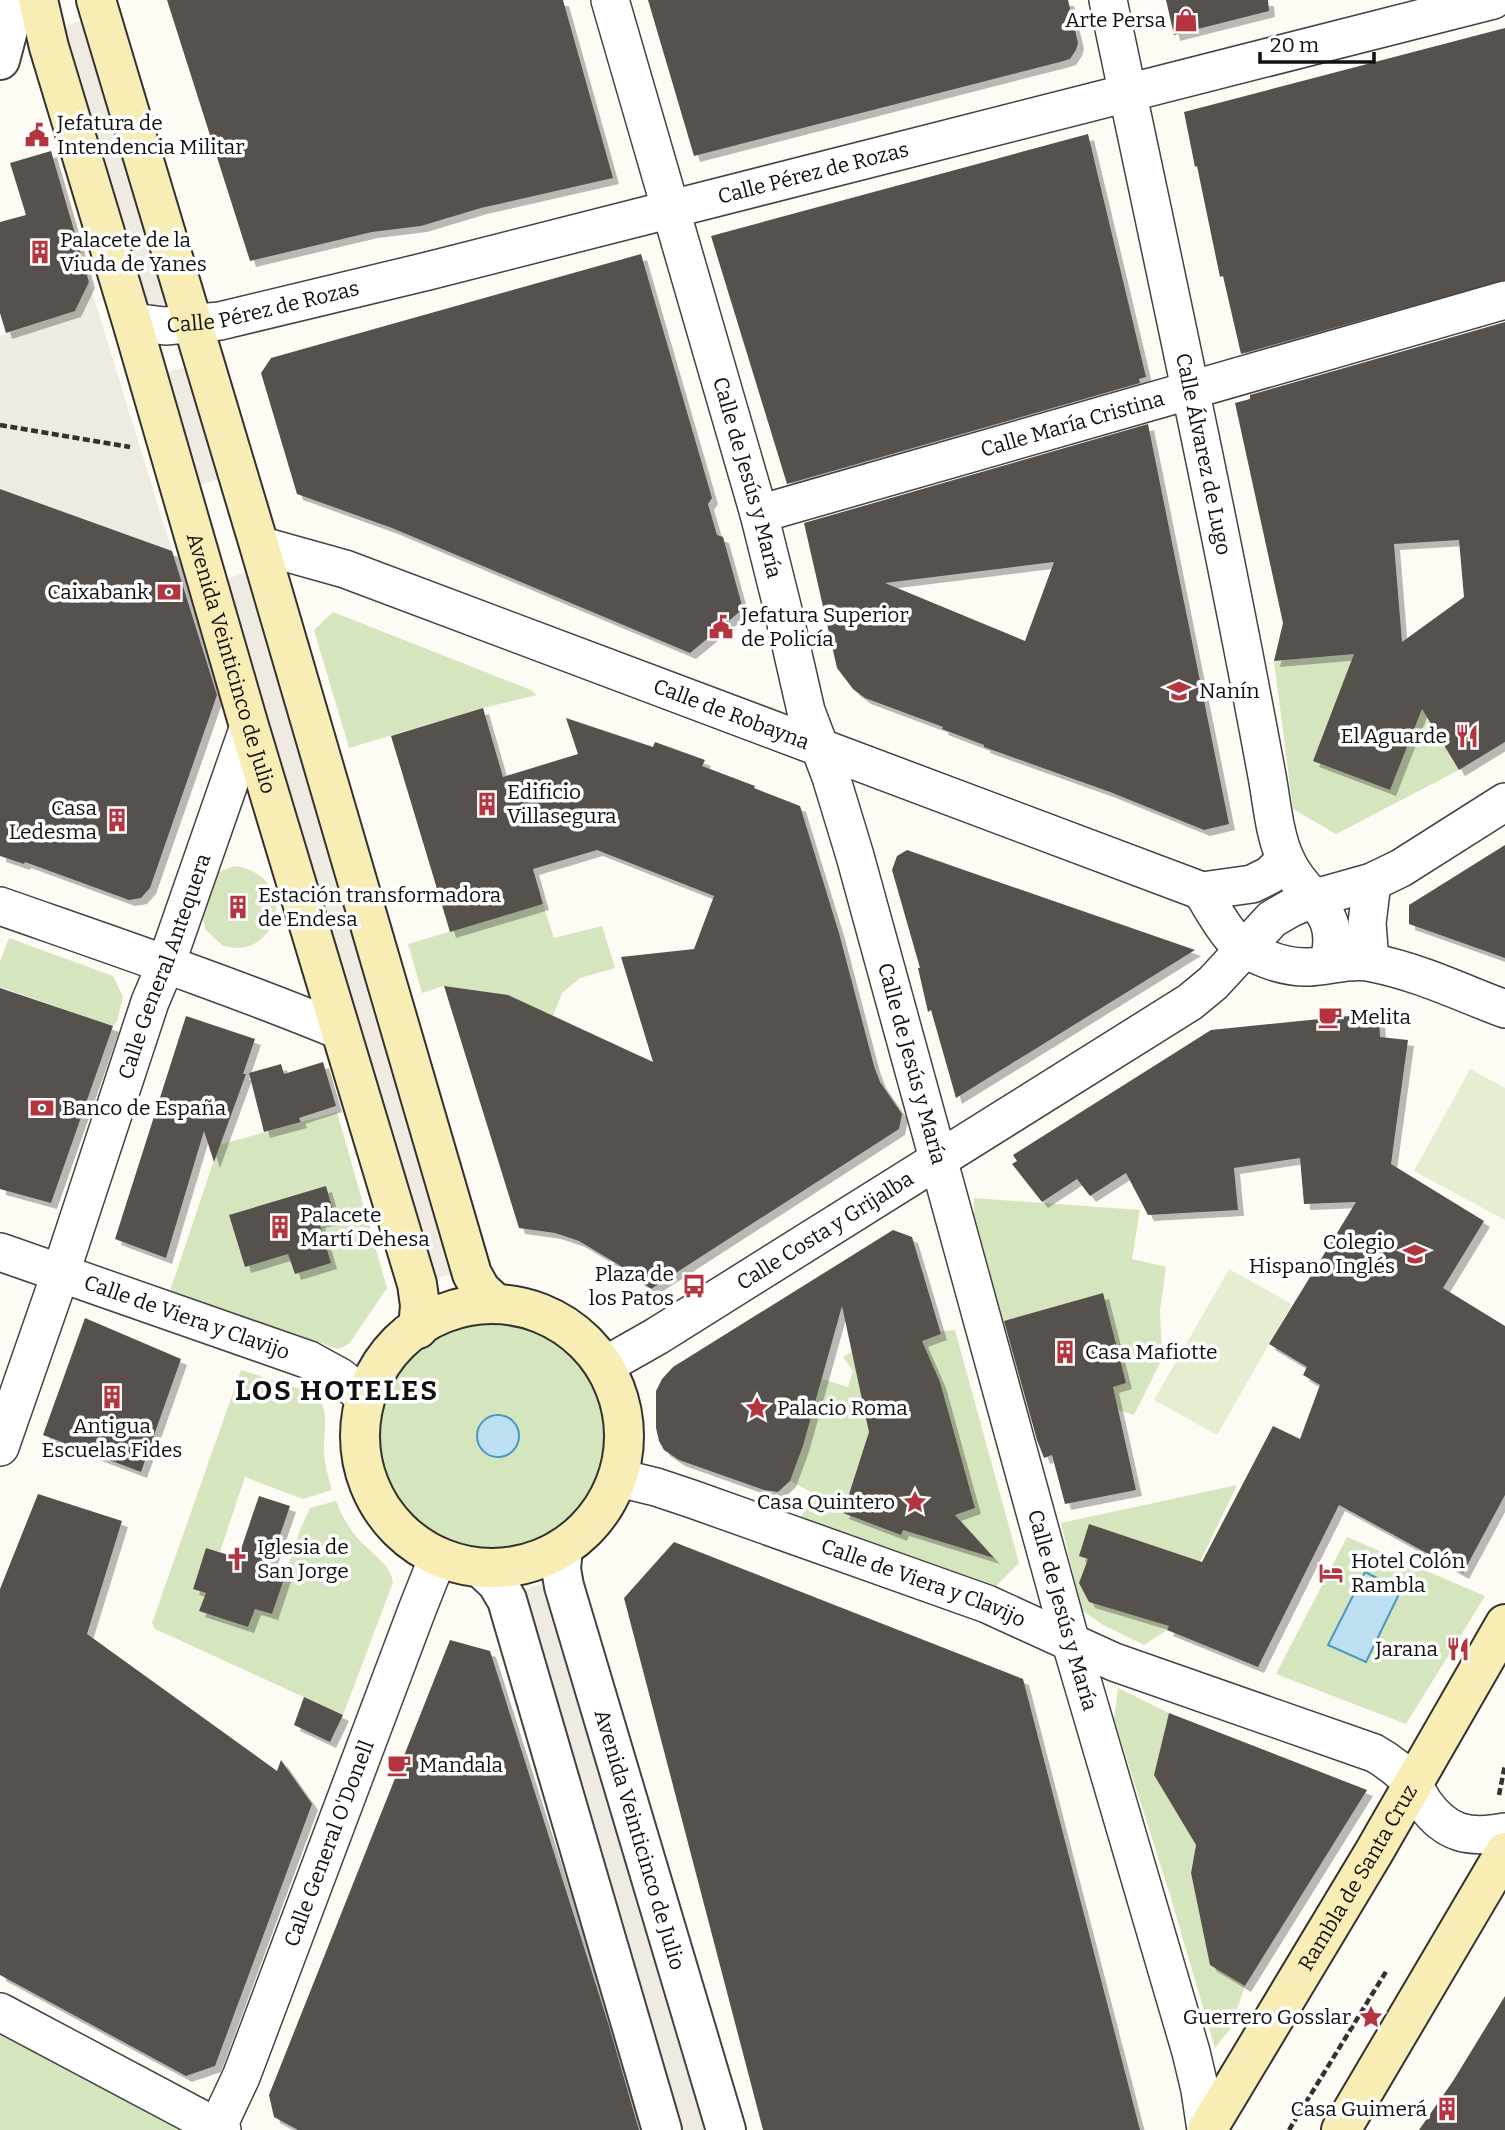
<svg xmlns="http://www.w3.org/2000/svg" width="1505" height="2130" viewBox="0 0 1505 2130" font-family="Bitter,serif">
  <defs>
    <filter id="shadow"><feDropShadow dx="6" dy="6" stdDeviation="0" flood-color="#0004"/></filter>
  </defs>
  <rect width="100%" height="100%" fill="#fefbf4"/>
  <g fill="#d5e6bf">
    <path d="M333 612 531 690 537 695 483 708 349 748 314 630Z"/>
    <path d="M1368 652 1394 663 1459 770 1336 834 1293 809 1274 661Z"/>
    <path d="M234 866C268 869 290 903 267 933 261 940 255 945 245 947 238 949 229 947 223 946L206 930 201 912 207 890 219 872Z"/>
    <path d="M543 904 554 938 602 926 615 968 580 978 562 993 553 1016 444 986 422 993 408 944Z"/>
    <path d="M9 938 113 976 123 997 117 1021 113 1026 0 987V962Z"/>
    <path d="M337 1112 387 1288 349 1344 338 1349 170 1291 219 1145Z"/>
    <path d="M974 1198 1140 1210 1132 1259 1166 1267 1160 1310 1162 1359 1134 1415 1100 1404 1031 1423 974 1224Z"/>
    <circle cx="492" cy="1437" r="117"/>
    <path d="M955 1330 1019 1563 996 1586 801 1517 813 1493 790 1481 803 1446 822 1379 848 1387 853 1371 843 1357 877 1337Z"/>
    <path d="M241 1370 316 1394C331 1413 323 1430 324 1452 325 1465 328 1478 332 1490L303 1499 245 1477 220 1552 206 1548 193 1588 206 1593 200 1611 248 1627 255 1609 272 1614 300 1530 310 1508 336 1501C341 1514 347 1525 355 1535 367 1551 390 1562 393 1582L343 1715 155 1629 152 1623Z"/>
    <path d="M1237 1485 1167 1630 1144 1645 1103 1625 1082 1610 1061 1523Z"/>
    <path d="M1347 1537 1485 1596 1406 1724 1276 1674Z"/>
    <path d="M1118 1688 1169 1713 1154 1775 1196 1845 1191 1873 1210 1964 1245 1986 1230 2029 1215 2048 1170 1895 1114 1719Z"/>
    <path d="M0 2032 187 2130H0Z"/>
  </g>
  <g fill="#e5eed0">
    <path d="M1470 1069 1505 1088V1220L1414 1171Z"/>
    <path d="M1229 1269 1292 1304 1217 1435 1154 1400Z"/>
  </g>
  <g fill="#efebe2" fill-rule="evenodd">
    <path d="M83 20 173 295 167 303 147 309 59 36 65 26Z"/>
    <path d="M89 282 172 551 0 489V336L75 311Z"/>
    <path d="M193 366 224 471 219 479 196 486 157 374Z"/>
    <path d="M244 573 258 579 457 1273 429 1280 219 592 227 579Z"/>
    <path d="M495 1303 536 1311 576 1333 606 1365 618 1398 625 1430 619 1478 599 1515 577 1538 563 1548 523 1564 482 1569 463 1565 438 1557 416 1545 391 1522 373 1495 362 1462 360 1424 365 1397 377 1372 393 1349 418 1329 436 1318 453 1310ZM482 1320 520 1322 556 1338 585 1364 604 1398 611 1436 604 1475 586 1509 557 1535 521 1551 483 1554 445 1545 413 1524 389 1494 376 1457V1419L388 1382 412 1351 444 1330Z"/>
    <path d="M539 1584 553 1589 711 2130H671L515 1599 528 1589Z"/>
  </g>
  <g fill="#bcdff1" stroke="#4a97c1" stroke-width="2">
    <circle cx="498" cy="1436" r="21"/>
    <path d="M1365 1572 1401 1590 1366 1662 1328 1645Z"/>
  </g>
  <g fill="#57514d" fill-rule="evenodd" filter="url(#shadow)">
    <path d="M167 0H563L613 178 481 208 421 226 372 232 250 261Z"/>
    <path d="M648 0H1068L1078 43 1076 50 1070 59 1060 62 694 156Z"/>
    <path d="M1166 0H1268L1269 11 1174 35Z"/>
    <path d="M1505 28V280L1241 354 1223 276 1220 277 1197 166 1195 167 1184 112Z"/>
    <path d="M1088 134 1146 377 1139 379 1140 383 787 484 711 236Z"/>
    <path d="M51 151 89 282 75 311 6 333 0 313V222L26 215 10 163Z"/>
    <path d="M641 254 712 498 708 504 717 535 723 537 743 609 690 653 392 528 297 494 261 373 271 358Z"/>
    <path d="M1505 322V742L1459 770 1422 709 1390 790 1313 761 1354 654 1274 661 1283 623 1235 403 1250 399V395ZM1459 540 1464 597 1402 642 1394 544Z"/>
    <path d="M1148 424 1229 824 1204 830 1110 792 984 747V745L942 729 943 727 865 698 853 689 837 668 804 523ZM1054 562 1025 641 885 583Z"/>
    <path d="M0 489 172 551 217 695 150 888 141 898 129 900 25 862 24 864 0 856Z"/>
    <path d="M483 708 503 777 578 754 566 718 653 747 655 742 705 760 702 766 755 786 754 788 800 806 839 933 874 1066 880 1082 902 1114 899 1129 651 1289 619 1265 579 1241 555 1233 519 1228 444 986 508 995 653 1062 621 957 694 949 714 896 597 850 533 869 543 904 450 932 391 736Z"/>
    <path d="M1505 845V958L1409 924V905Z"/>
    <path d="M907 850 964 870 1195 950 956 1098 931 1010 928 1012 918 968H920L892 870 897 856Z"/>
    <path d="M0 988 113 1026 51 1203 0 1189Z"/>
    <path d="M1379 1013 1380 1037 1408 1040 1391 1164 1484 1221 1443 1288 1505 1326V1495L1463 1573 1339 1505 1258 1667 1167 1630 1169 1626 1089 1602 1079 1583 1088 1559 1079 1556 1089 1524 1202 1562 1273 1426 1300 1439 1320 1385 1303 1375 1307 1367 1269 1344 1356 1202 1304 1204 1300 1158 1234 1168 1238 1210 1148 1215 1126 1173 1090 1196 1077 1179 1042 1202 1012 1164 1017 1161 1013 1155 1211 1030Z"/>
    <path d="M186 1016 255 1039 243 1074H246L214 1162 204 1131 166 1258 115 1239Z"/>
    <path d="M323 1062 336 1106 299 1118 301 1122 264 1132 249 1073 281 1064 284 1074Z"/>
    <path d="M326 1186 335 1218 319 1222 331 1263 295 1274 288 1254 245 1267 229 1215Z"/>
    <path d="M893 1230 912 1237 941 1334 922 1341 940 1382 975 1508 955 1515 994 1558 903 1530 901 1535 843 1513 869 1432 842 1306 803 1446 790 1481 778 1492 764 1490 679 1460 664 1450 659 1441 656 1428V1391L662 1379 673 1367Z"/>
    <path d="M1103 1293 1126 1383 1113 1387 1136 1490 1065 1504 1052 1455 1044 1458 1037 1440 1004 1321Z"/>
    <path d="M85 1318 181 1359 141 1472 43 1435Z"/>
    <path d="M38 1494 122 1521 87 1634 277 1771 281 1760 312 1804 215 2066 186 2076 0 1975V1589Z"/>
    <path d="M259 1496 290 1506 269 1567 286 1573 272 1614 255 1609 248 1627 199 1611 206 1593 193 1589 206 1548 238 1558Z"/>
    <path d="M674 1542 1023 1679 1140 2130H763L624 1598Z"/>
    <path d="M450 1640 490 1651 609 2026 639 2130H298L274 2117 269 2095Z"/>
    <path d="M304 1697 343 1715 330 1742 294 1725Z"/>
    <path d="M1169 1713 1367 1790 1245 1986 1210 1965 1191 1873 1196 1845 1154 1775Z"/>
    <path d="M1505 1996V2130H1419L1453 2081Z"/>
  </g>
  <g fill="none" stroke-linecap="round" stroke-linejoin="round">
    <g stroke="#434343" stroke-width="40">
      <g id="minor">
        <path id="s1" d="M610 0 759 514 782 606 806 711 831 777 855 856 1071 1643 1191 2052 1200 2090 1206 2130"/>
        <path id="s2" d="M1108 0C1162 258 1219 516 1267 776 1272 803 1274 833 1285 858 1303 901 1345 907 1328 964"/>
        <path id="s3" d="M132 322 165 326 220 321 428 271 1493 0"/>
        <path id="s4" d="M759 514 1505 300"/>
        <path id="s5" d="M259 545 345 569 1202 891 1252 884 1270 875 1285 860"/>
        <path d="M1202 891C1211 907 1220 923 1231 936 1248 956 1285 968 1309 967 1330 966 1353 958 1373 963 1419 972 1462 993 1505 1009"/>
        <path d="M0 906C114 946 229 985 341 1031"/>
        <path d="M1370 962 1367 923 1372 882"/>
        <path id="s6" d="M0 1252 309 1360 340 1377 365 1397"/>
        <path id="s7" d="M606 1365 657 1336 1190 1002 1213 983 1272 919 1291 908 1315 898 1372 882 1401 868 1505 802"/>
        <path id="s8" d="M0 1447 61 1272 150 1002 166 964 249 726"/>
        <path id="s9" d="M619 1478 656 1487 692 1499 987 1604 1114 1662 1374 1753C1388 1761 1402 1771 1412 1784 1417 1790 1420 1797 1424 1803 1446 1834 1469 1839 1505 1832"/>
        <path d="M0 2012 222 2130"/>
        <path id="s10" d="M217 2128 241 2077 417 1610 438 1557"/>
      </g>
    </g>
    <g stroke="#434343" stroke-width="42">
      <g id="tertiary">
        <path d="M0 60 16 0"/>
        <path id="s11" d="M563 1548 561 1569 564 1586 726 2130"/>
        <path d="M482 1569 497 1583 507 1600 662 2130"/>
      </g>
    </g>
    <g stroke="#323232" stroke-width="42">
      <g id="secondary">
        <path id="s12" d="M38 0 49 47 132 322 249 726 417 1284 420 1305 418 1329"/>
        <path d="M96 0 259 545 472 1274 481 1290 495 1303"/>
        <circle cx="492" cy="1436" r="132"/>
        <path id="s13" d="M1207 2130 1374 1852 1505 1624"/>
        <path d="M1341 2130 1505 1852"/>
      </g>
    </g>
    <g stroke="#323232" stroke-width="4.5" stroke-dasharray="7 3.5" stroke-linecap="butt">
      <path d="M0 425 130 447"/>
      <path d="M1499 1795 1505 1765"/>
      <path d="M1289 2130 1387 1970"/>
    </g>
    <use href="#minor" stroke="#fff" stroke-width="37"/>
    <use href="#tertiary" stroke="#fff" stroke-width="38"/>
    <use href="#secondary" stroke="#f8edb5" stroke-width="38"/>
  </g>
  <defs>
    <g id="shop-bare" transform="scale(1.89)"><path d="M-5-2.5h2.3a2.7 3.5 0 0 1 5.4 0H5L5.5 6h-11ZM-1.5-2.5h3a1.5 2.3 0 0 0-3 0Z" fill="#b4343f" stroke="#fff" stroke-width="2.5" paint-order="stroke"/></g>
    <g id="civic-bare" transform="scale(1.89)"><path d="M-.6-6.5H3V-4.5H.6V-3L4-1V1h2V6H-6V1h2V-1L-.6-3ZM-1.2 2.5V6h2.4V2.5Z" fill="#b4343f" stroke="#fff" stroke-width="2.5" paint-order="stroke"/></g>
    <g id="building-bare" transform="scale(1.89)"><path d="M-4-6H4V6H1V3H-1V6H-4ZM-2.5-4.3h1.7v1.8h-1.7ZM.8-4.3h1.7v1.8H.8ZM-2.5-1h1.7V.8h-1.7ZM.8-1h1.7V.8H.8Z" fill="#b4343f" stroke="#fff" stroke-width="2.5" paint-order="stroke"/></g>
    <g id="bank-bare" transform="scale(1.89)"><path d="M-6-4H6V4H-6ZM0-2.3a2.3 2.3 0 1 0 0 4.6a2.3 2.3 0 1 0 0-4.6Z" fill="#b4343f" stroke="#fff" stroke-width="2.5" paint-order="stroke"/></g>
    <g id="school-bare" transform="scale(1.89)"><path d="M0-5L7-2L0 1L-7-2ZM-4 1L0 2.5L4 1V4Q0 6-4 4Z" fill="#b4343f" stroke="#fff" stroke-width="2.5" paint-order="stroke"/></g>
    <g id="restaurant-bare" transform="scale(1.89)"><path d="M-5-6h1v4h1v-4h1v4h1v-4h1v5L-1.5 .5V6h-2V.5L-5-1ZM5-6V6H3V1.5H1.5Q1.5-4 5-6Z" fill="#b4343f" stroke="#fff" stroke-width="2.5" paint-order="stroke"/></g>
    <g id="cafe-bare" transform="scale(1.89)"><path d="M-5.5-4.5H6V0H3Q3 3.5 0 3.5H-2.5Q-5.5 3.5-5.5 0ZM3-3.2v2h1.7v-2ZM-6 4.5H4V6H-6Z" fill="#b4343f" stroke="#fff" stroke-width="2.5" paint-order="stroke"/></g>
    <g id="bus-bare" transform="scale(1.89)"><path d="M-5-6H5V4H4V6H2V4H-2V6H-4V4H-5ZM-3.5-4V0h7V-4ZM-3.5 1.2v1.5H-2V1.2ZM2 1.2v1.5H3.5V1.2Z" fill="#b4343f" stroke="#fff" stroke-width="2.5" paint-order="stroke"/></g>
    <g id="sight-bare" transform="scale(1.89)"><path d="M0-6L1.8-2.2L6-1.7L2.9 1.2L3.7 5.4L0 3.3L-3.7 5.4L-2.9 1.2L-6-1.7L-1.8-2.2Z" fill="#b4343f" stroke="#fff" stroke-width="2.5" paint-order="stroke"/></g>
    <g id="church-bare" transform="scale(1.89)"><path d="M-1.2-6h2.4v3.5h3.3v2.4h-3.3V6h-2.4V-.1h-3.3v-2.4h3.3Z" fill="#b4343f" stroke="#fff" stroke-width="2.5" paint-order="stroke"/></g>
    <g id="hotel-bare" transform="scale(1.89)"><path d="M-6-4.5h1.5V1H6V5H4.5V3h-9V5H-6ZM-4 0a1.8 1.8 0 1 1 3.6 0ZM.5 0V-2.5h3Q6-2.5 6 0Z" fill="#b4343f" stroke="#fff" stroke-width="2.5" paint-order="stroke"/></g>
  </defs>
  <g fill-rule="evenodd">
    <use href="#shop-bare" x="1186" y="20"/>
    <use href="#civic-bare" x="37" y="135"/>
    <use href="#building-bare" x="40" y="252"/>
    <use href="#bank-bare" x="169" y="592"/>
    <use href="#civic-bare" x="721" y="627"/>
    <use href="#school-bare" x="1179" y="691"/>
    <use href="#restaurant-bare" x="1467" y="736"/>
    <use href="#building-bare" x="487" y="804"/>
    <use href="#building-bare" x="117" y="820"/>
    <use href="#building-bare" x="238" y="907"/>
    <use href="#cafe-bare" x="1330" y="1017"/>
    <use href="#bank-bare" x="42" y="1108"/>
    <use href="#building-bare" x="280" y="1227"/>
    <use href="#school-bare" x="1415" y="1254"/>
    <use href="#bus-bare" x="694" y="1286"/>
    <use href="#building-bare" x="1065" y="1352"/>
    <use href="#building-bare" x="112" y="1397"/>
    <use href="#sight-bare" x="757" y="1408"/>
    <use href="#sight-bare" x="915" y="1502"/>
    <use href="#church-bare" x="237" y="1559"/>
    <use href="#hotel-bare" x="1331" y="1573"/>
    <use href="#restaurant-bare" x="1458" y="1649"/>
    <use href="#cafe-bare" x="399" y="1765"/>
    <use href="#sight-bare" x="1371" y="2017"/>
    <use href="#building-bare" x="1447" y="2109"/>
  </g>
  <g text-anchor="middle" stroke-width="7" stroke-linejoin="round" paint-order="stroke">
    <g font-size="21" fill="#101010" stroke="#fff" text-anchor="start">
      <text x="1166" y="27" text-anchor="end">Arte Persa</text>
      <text x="57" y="130">Jefatura de<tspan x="57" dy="24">Intendencia Militar</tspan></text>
      <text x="60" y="247">Palacete de la<tspan x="60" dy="24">Viuda de Yanes</tspan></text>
      <text x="149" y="599" text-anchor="end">Caixabank</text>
      <text x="741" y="622">Jefatura Superior<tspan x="741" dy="24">de Policía</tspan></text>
      <text x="1199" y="698">Nanín</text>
      <text x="1447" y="743" text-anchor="end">El Aguarde</text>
      <text x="507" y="799">Edificio<tspan x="507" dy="24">Villasegura</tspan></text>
      <text x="97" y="815" text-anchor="end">Casa<tspan x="97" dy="24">Ledesma</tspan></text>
      <text x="258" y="902">Estación transformadora<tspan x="258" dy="24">de Endesa</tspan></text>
      <text x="1350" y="1024">Melita</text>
      <text x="62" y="1115">Banco de España</text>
      <text x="300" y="1222">Palacete<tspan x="300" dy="24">Martí Dehesa</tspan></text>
      <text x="1395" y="1249" text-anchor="end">Colegio<tspan x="1395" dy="24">Hispano Inglés</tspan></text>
      <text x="674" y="1281" text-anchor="end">Plaza de<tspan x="674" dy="24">los Patos</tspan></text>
      <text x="1085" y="1359">Casa Mafiotte</text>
      <text x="777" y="1415">Palacio Roma</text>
      <text x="112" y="1433" text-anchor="middle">Antigua<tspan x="112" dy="24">Escuelas Fides</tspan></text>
      <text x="895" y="1509" text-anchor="end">Casa Quintero</text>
      <text x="257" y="1554">Iglesia de<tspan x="257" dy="24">San Jorge</tspan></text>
      <text x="1351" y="1568">Hotel Colón<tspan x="1351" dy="24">Rambla</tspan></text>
      <text x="1438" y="1656" text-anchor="end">Jarana</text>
      <text x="419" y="1772">Mandala</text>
      <text x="1351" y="2024" text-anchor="end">Guerrero Gosslar</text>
      <text x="1427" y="2116" text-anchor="end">Casa Guimerá</text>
    </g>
    <g font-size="21" fill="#101010" stroke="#fff">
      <text dy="7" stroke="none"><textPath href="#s3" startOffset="700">Calle Pérez de Rozas</textPath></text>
      <text dy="7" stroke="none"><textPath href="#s3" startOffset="133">Calle Pérez de Rozas</textPath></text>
      <text dy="7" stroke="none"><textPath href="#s4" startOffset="326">Calle María Cristina</textPath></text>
      <text dy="7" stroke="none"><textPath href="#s2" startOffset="464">Calle Álvarez de Lugo</textPath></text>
      <text dy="7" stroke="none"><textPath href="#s1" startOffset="497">Calle de Jesús y María</textPath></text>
      <text dy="7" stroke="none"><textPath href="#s12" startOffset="691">Avenida Veinticinco de Julio</textPath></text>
      <text dy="7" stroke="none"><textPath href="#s5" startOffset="502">Calle de Robayna</textPath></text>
      <text dy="7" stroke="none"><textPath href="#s8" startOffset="508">Calle General Antequera</textPath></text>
      <text dy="7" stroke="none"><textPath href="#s1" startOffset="1106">Calle de Jesús y María</textPath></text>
      <text dy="7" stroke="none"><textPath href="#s7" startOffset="257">Calle Costa y Grijalba</textPath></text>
      <text dy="7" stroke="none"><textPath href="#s6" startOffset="198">Calle de Viera y Clavijo</textPath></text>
      <text dy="7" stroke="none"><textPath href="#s9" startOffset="322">Calle de Viera y Clavijo</textPath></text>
      <text dy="7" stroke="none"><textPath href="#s1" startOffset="1673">Calle de Jesús y María</textPath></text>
      <text dy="7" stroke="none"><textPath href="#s11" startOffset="303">Avenida Veinticinco de Julio</textPath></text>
      <text dy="7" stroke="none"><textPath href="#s10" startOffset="306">Calle General O'Donell</textPath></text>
      <text dy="7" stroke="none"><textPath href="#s13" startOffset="294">Rambla de Santa Cruz</textPath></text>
    </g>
    <g font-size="28" font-weight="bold" letter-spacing="2" fill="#101010" stroke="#fff">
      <text x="337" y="1400">LOS HOTELES</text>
    </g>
  </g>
  <path d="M1260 52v10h114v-10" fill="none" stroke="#101010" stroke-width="3.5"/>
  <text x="1270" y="52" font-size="21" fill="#101010" stroke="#ffffff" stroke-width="5" paint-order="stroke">20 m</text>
</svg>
